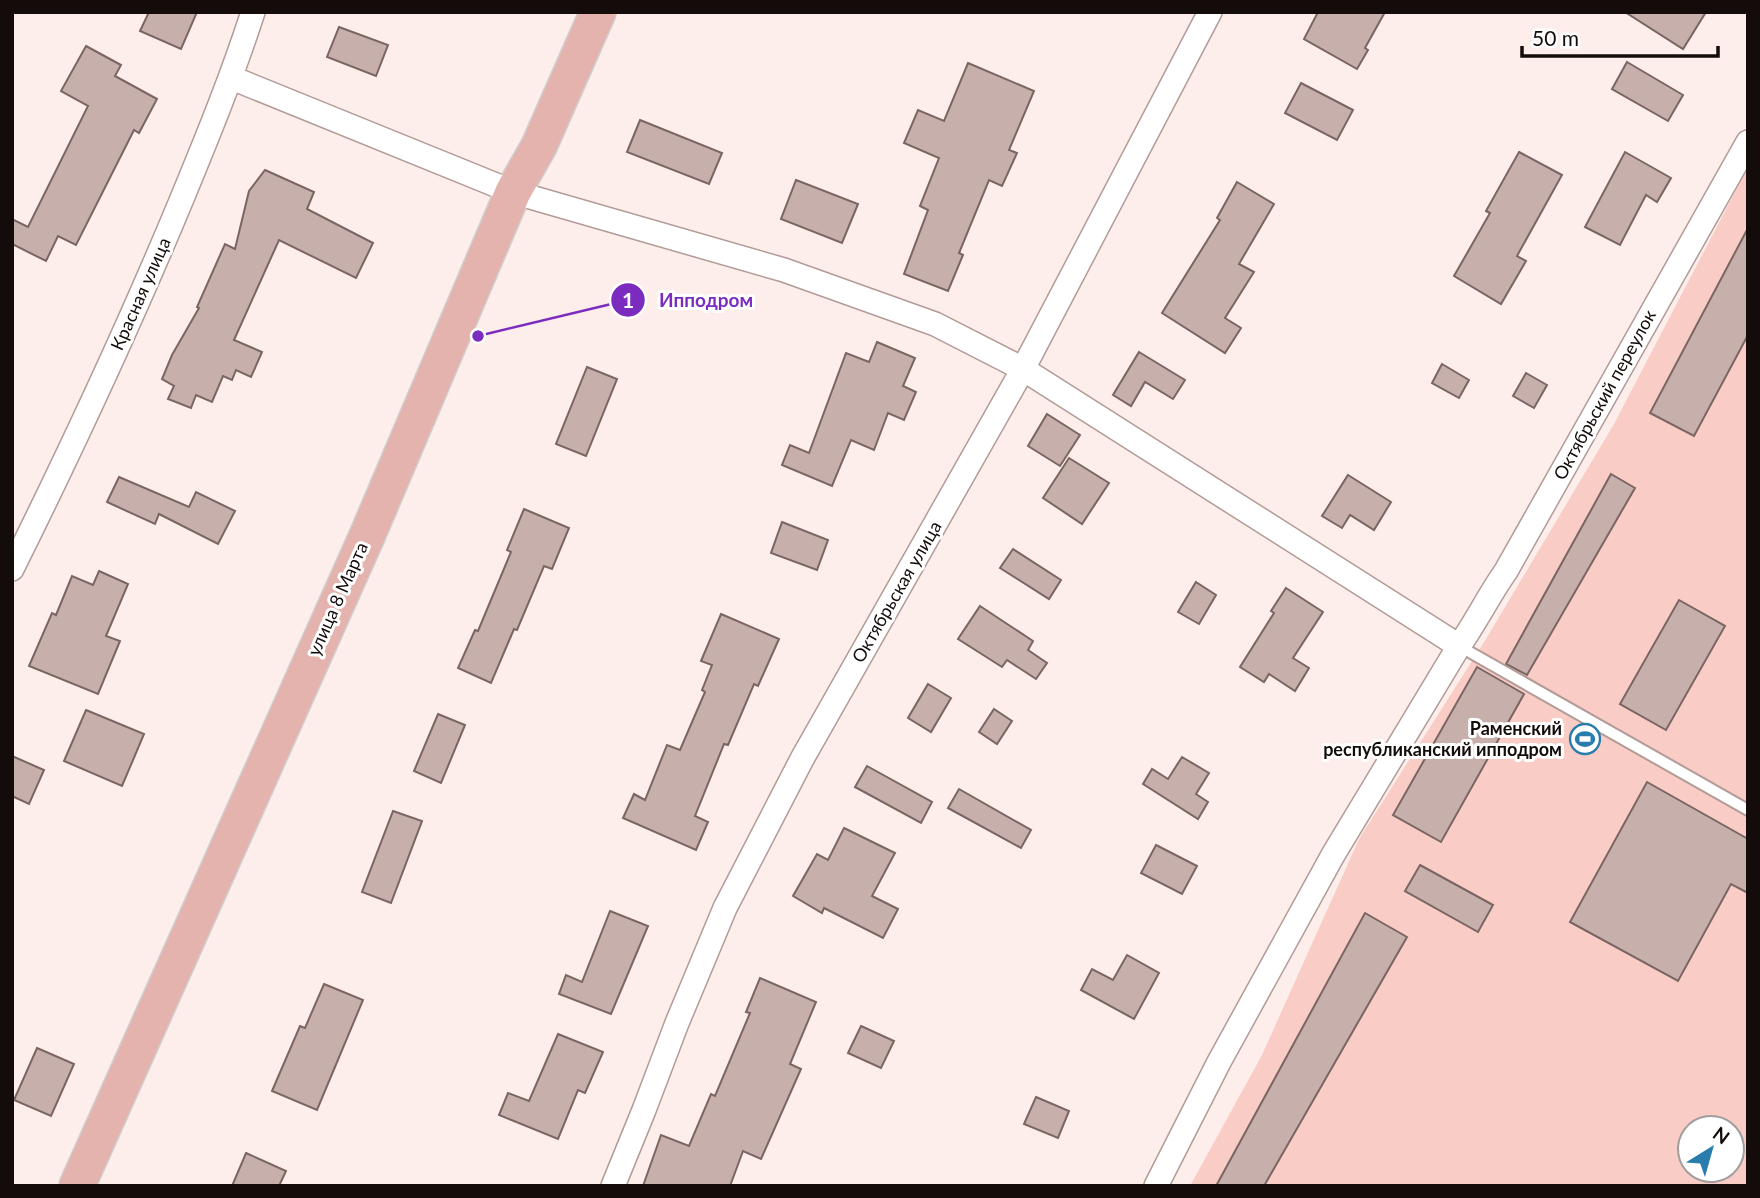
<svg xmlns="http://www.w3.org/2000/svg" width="1760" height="1198" viewBox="0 0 1760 1198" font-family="Lato,sans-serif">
  <rect width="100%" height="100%" fill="#fdeeeb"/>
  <path fill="#f9cdc6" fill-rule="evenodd" d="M1748 167V1186H1190L1262 1055 1359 839 1486 639 1614 424ZM1690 1128H1732V1170H1690Z"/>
  <g fill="#c7afac" stroke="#7a6562" stroke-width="2">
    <path d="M149 12H197L181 49 140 31Z"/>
    <path d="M1318 12H1385L1365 48 1368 50 1357 69 1304 39Z"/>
    <path d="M1625 12H1706L1683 49Z"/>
    <path d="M339 27 388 45 376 76 327 57Z"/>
    <path d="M86 46 121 65 115 76 157 99 139 133 134 130 76 245 58 236 46 261 12 244V219L28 227 88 106 61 91Z"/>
    <path d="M1627 62 1683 95 1668 121 1612 89Z"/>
    <path d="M968 63 1034 91 1009 150 1017 153 1002 186 989 180 959 253 963 255 948 291 904 274 928 210 920 206 939 158 904 143 918 110 944 121Z"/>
    <path d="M1301 83 1353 110 1337 140 1285 113Z"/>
    <path d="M640 120 722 153 709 184 627 152Z"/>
    <path d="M1519 152 1562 175 1517 256 1526 261 1501 304 1454 276 1490 213 1486 211Z"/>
    <path d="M1625 152 1671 178 1657 202 1646 195 1620 245 1585 227Z"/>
    <path d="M265 170 314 192 307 209 373 243 356 278 279 240 234 340 262 352 251 377 236 370 232 380 223 376 212 402 196 395 191 408 168 399 174 386 162 379 172 355 199 308 197 307 225 244 235 249 249 191Z"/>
    <path d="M796 180 858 204 842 243 781 219Z"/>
    <path d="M1237 182 1274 204 1239 264 1254 272 1225 318 1241 328 1225 353 1162 313 1220 220 1217 218Z"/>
    <path d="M1748 228V335L1694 436 1650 413Z"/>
    <path d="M877 342 915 358 903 386 916 392 904 420 888 413 874 450 851 440 832 486 782 465 790 445 809 453 846 353 869 362Z"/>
    <path d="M1139 352 1185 380 1173 399 1145 382 1131 406 1113 395Z"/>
    <path d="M1442 364 1469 380 1459 398 1432 383Z"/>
    <path d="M587 367 617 379 586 456 556 444Z"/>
    <path d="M1526 373 1547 385 1534 408 1513 396Z"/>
    <path d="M1047 414 1080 435 1060 466 1028 446Z"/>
    <path d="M1069 458 1109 483 1082 524 1043 498Z"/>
    <path d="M1611 474 1635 488 1527 675 1506 664Z"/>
    <path d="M1348 475 1391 502 1374 530 1350 515 1342 528 1322 516Z"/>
    <path d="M119 477 189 507 196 492 235 511 218 544 159 514 155 524 107 502Z"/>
    <path d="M524 509 569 528 552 569 544 566 517 630 514 629 491 683 458 668 475 630 478 631 511 552 507 550Z"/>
    <path d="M782 522 828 540 817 570 771 553Z"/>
    <path d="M1013 549 1061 580 1049 599 1000 568Z"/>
    <path d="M99 571 128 584 106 636 120 641 98 694 29 666 52 613 56 615 72 576 93 585Z"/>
    <path d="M1196 582 1216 595 1199 624 1178 612Z"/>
    <path d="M1286 588 1323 612 1293 658 1309 668 1295 691 1269 674 1264 682 1240 667 1274 613 1271 611Z"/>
    <path d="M1679 600 1725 626 1666 730 1620 704Z"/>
    <path d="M980 606 1033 641 1028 650 1047 663 1036 679 1007 660 1002 667 958 639Z"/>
    <path d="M721 614 779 639 758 686 754 684 728 745 724 744 695 816 708 822 696 850 623 818 634 794 645 800 667 745 680 750 705 692 702 690 712 665 701 661Z"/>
    <path d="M1477 667 1524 694 1441 842 1393 815Z"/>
    <path d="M928 684 951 698 931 732 908 718Z"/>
    <path d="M994 709 1012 721 997 744 979 732Z"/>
    <path d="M86 710 144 734 122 786 64 761Z"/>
    <path d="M438 714 465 725 441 783 414 771Z"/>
    <path d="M12 756 44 770 29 804 12 796Z"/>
    <path d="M1182 757 1209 773 1196 794 1208 802 1198 819 1143 784 1152 769 1168 779Z"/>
    <path d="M867 766 932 802 921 823 855 787Z"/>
    <path d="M1647 782 1748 839V893L1731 884 1678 981 1570 922Z"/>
    <path d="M959 789 1031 830 1021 848 948 808Z"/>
    <path d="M393 811 422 821 391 903 362 892Z"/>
    <path d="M844 828 895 853 872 896 898 909 883 938 824 908 822 913 793 896 817 854 828 860Z"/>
    <path d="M1156 845 1197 866 1182 894 1141 873Z"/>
    <path d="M1420 865 1493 905 1478 932 1405 891Z"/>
    <path d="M610 911 648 926 611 1014 559 994 566 975 582 982Z"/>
    <path d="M1365 913 1407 937 1264 1186H1216Z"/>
    <path d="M1127 955 1159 973 1134 1019 1081 990 1092 969 1113 980Z"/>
    <path d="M760 978 816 1002 790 1064 801 1069 761 1159 743 1151 730 1186H643L661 1135 689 1146 711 1094 715 1096 750 1013 746 1012Z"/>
    <path d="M324 984 363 1000 317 1110 272 1091 300 1026 305 1028Z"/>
    <path d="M861 1026 894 1041 881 1068 848 1053Z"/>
    <path d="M558 1034 603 1052 585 1093 578 1090 558 1139 499 1115 508 1093 529 1101Z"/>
    <path d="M37 1048 74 1064 51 1116 14 1100Z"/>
    <path d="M1036 1097 1069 1111 1058 1138 1024 1124Z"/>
    <path d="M246 1153 286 1171 279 1186H232Z"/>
  </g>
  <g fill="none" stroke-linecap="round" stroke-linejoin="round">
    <g stroke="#b29b97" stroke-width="14">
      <path id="service" d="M1459 646 1748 810"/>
    </g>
    <g stroke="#b29b97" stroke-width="26">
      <g id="minor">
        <path d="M232 78 513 192 784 270 935 324 1023 369 1459 646"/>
        <path d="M12 569C72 448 129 326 181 201 207 138 232 77 253 12"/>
        <path d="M613 1186 644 1110 677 1023 725 908 802 759 1023 369 1210 12"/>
        <path d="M1156 1186 1219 1062 1333 855 1459 646C1476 622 1489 595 1506 571L1748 142"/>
      </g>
    </g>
    <g stroke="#d0cece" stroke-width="38">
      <path id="primary" d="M77 1186 367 536 513 192 539 146 598 12"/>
    </g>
    <use href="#service" stroke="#fff" stroke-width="10"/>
    <use href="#minor" stroke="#fff" stroke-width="23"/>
    <use href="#primary" stroke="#e4b3ad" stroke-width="35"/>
  </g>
  <defs>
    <g id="stadium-ring" transform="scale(1.575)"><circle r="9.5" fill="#fff" stroke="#287dad" stroke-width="1.5"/><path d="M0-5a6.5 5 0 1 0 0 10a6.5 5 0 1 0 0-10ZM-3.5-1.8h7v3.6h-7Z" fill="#287dad"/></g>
  </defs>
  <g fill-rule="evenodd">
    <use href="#stadium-ring" x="1585" y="739"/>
  </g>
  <g text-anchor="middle" stroke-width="6" stroke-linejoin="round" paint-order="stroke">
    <g font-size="18" fill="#130c0a" stroke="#fff">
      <text transform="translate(141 294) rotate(-66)" y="6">Красная улица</text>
      <text transform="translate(1605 395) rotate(-61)" y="6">Октябрьский переулок</text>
      <text transform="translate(897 592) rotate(-60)" y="6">Октябрьская улица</text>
      <text transform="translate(338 599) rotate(-66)" y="6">улица 8 Марта</text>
    </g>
    <g font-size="18" font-weight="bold" fill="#130c0a" stroke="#fff" text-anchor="end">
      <text x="1562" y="735">Раменский<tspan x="1562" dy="21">республиканский ипподром</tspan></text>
    </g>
  </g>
  <path fill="none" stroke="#7b2cbf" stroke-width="2.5" d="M478 336L628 300"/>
  <g fill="#7b2cbf" stroke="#fff" stroke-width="2.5">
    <circle cx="478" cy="336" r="7"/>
    <circle cx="628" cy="300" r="18"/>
  </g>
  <g font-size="21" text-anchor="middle" font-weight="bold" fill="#fff">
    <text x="628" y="308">1</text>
  </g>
  <g font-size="19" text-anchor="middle" font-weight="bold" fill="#7b2cbf" stroke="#fff" stroke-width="6" stroke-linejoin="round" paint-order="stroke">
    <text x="706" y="307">Ипподром</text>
  </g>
  <rect width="1760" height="1198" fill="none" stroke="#130c0a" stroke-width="28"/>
  <g transform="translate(1711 1149) rotate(37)"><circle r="33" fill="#ffffff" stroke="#a19e9d" stroke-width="2"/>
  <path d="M0-5L12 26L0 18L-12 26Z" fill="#287dad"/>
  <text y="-10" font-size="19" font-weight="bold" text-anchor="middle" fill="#130c0a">N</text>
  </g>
  <path d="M1522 46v10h196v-10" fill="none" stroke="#130c0a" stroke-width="3.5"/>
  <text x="1532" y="46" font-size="21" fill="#130c0a" stroke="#ffffff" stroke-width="5" paint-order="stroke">50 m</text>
</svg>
